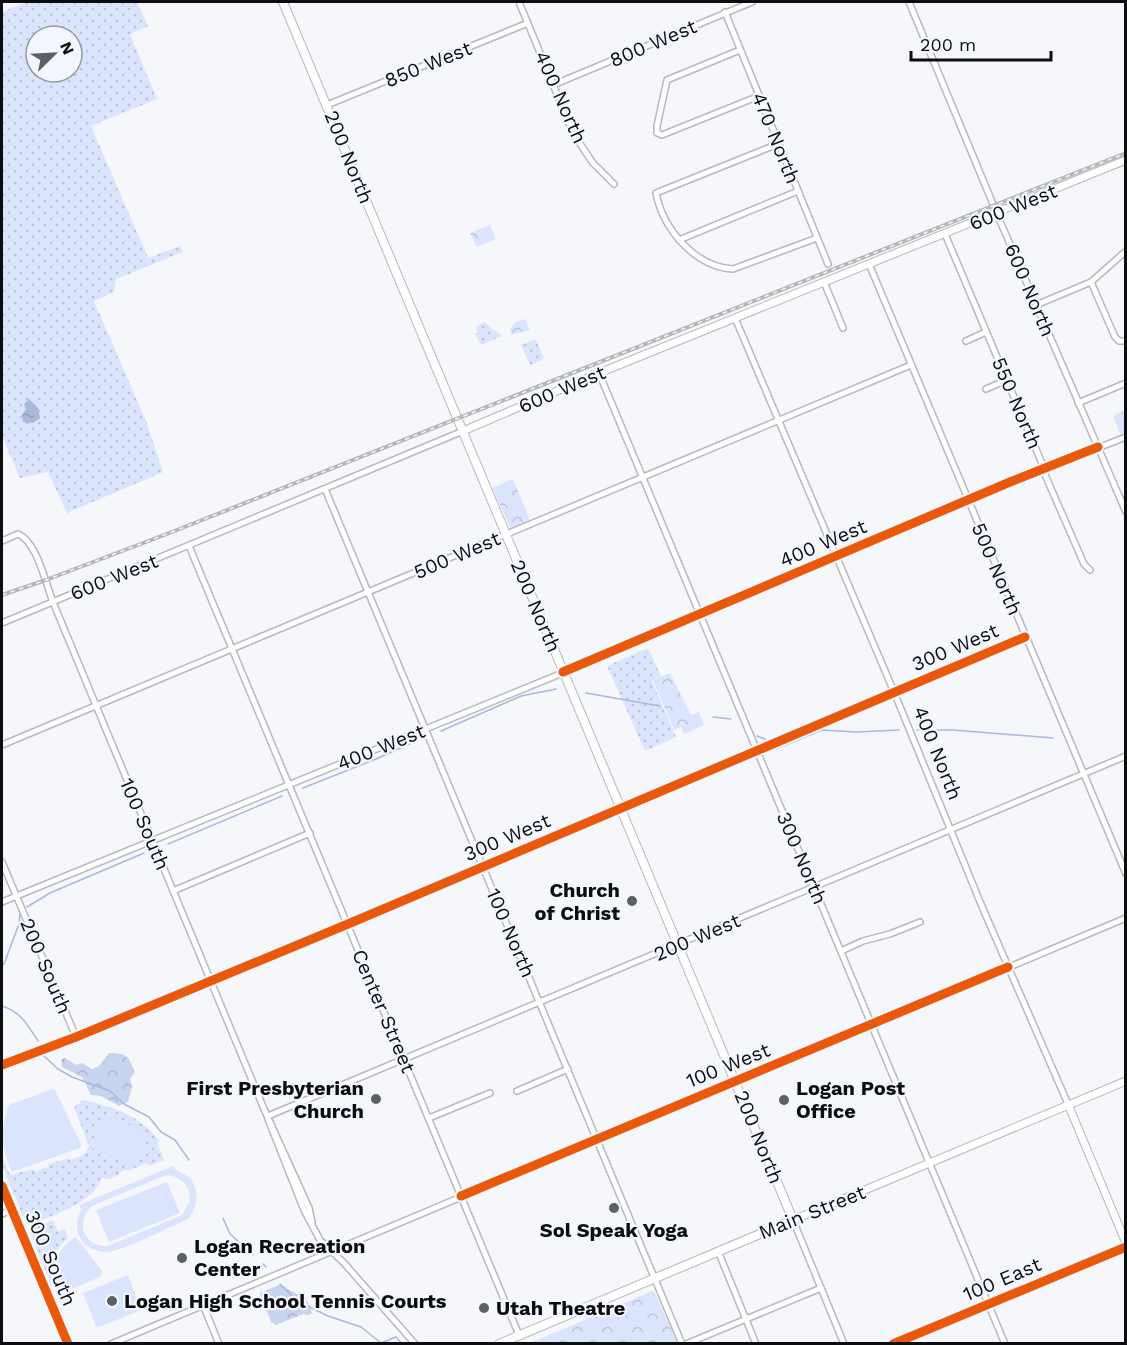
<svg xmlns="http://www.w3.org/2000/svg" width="1127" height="1345" viewBox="0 0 1127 1345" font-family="'Work Sans',sans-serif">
  <defs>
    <pattern id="grass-dots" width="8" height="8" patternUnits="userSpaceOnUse" patternTransform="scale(1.5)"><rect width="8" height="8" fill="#dae5fd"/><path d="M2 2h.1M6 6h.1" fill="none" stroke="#bac3d8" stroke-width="1.8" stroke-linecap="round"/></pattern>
    <pattern id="forest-crowns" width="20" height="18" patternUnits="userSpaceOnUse" patternTransform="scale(1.5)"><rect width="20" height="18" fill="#c7d4ef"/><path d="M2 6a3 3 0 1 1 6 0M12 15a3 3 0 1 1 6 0" fill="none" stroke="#aab5cc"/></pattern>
    <pattern id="park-crowns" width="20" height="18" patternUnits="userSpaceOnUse" patternTransform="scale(1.5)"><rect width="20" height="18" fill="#dae5fd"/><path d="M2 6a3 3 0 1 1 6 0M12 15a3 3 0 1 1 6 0" fill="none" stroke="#bac3d8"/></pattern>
    <pattern id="water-ripples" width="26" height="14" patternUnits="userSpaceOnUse" patternTransform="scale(1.5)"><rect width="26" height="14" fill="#aab9da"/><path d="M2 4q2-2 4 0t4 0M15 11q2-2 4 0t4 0" fill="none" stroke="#919eba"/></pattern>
  </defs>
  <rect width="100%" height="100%" fill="#f6f7fb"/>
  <g fill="url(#grass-dots)" fill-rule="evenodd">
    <path d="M26 2H137L148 26 130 34 157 99 91 126 148 258 180 246 183 252 116 279 114 292 94 301 146 421 163 472 67 513 48 472 20 478 2 436V12ZM36 36H72V72H36Z"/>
    <path d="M484 322 502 336 481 345 475 334 478 333 476 327Z"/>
    <path d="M533 340H536L544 359 530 365 521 345Z"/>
    <path d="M648 648 661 676 652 681 676 737 645 751 607 666Z"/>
    <path d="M84 1100C118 1109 135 1113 160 1141L157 1142 164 1160 149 1166 147 1163 128 1171 126 1169 119 1173V1175L108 1179 102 1178C93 1203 53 1215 30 1225L28 1220 25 1221 2 1166V1155L10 1175 33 1169 35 1171 49 1167 48 1164 69 1158 71 1160 85 1154 89 1146 74 1107Z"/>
    <path d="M53 1220 58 1232 65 1229 68 1238C52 1252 49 1266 52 1287L29 1230Z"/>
  </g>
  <g fill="url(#forest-crowns)">
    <path d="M109 1053C127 1053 128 1056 135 1072L130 1079 132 1086 128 1102 119 1106 101 1096 91 1095 82 1077 62 1067 61 1059 65 1058 76 1065 82 1063 92 1069 99 1066Z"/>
    <path d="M281 1284C294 1296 308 1293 312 1313L308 1315 303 1314 276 1325 271 1322C268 1312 262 1304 260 1293Z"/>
  </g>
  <g fill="url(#park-crowns)">
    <path d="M490 225 496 239 477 247 470 233Z"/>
    <path d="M525 319 530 330 511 335 510 329 515 322Z"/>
    <path d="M1125 410V434L1121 436 1113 416Z"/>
    <path d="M513 479 530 520 511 529 492 488Z"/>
    <path d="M670 673 691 715 699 712 704 725 684 734 681 727 674 730 653 680Z"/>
    <path d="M652 1291 655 1293 677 1343H531Z"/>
  </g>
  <g fill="#dae5fd" fill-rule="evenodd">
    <path d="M54 1088 81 1144 80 1148 12 1172C1 1150 0 1127 9 1105Z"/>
    <path d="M103 1115 150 1133 137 1166 91 1148Z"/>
    <path d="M173 1166C177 1173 183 1172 189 1177 200 1189 198 1207 188 1219 172 1226 121 1252 107 1252 97 1252 88 1248 82 1241 75 1231 76 1220 81 1210L79 1205ZM166 1175C182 1177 190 1185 190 1201L182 1215 108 1246C83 1247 75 1222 92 1206Z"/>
    <path d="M167 1182 180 1213 109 1242 96 1210Z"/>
    <path d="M76 1237 102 1271 100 1277 60 1294C50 1274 54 1248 76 1237Z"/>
    <path d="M128 1275 141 1310 97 1328 83 1293Z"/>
  </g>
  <path fill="url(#water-ripples)" d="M29 399 38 408 40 418 33 423 23 422 22 415 26 409 24 404Z"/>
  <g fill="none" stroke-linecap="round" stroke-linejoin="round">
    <g stroke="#aab9da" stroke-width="1.5">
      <path d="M586 693 660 706"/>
      <path d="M713 717 731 719"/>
      <path d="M917 730H953L1053 738"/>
      <path d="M441 731 521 696 556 689"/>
      <path d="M757 736 765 739"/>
      <path d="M776 749 822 730 856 732 899 730"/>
      <path d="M303 788 376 759 418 740"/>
      <path d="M168 844 282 796"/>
      <path d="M27 907 50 893 144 853"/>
      <path d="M2 965 4 964 19 924 20 914"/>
      <path d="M2 1006C21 1012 27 1024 38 1041"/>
      <path d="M44 1056 58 1069 72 1077 110 1091 124 1104 149 1117 161 1132 175 1140 189 1160"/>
      <path d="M223 1218 230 1234 253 1255"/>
      <path d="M263 1264 266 1267"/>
      <path d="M280 1284 297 1301 328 1316 361 1327 381 1343 396 1337 402 1344"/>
    </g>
    <g stroke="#b8b9bc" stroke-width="8">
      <g id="minor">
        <path d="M519 2 574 135 593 163 614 184"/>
        <path d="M909 2 1000 221 1126 512"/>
        <path d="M725 12 828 264"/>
        <path d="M740 50 667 80 657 126V133L662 135 759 96"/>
        <path d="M553 85 752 2"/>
        <path d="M327 105 528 23"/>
        <path d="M778 144 656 193C663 229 695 267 733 269L817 238"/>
        <path d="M945 234 1041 461 1046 477 1084 564 1090 570"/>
        <path d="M679 240 798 191"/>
        <path d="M869 264 1126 874"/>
        <path d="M824 282 843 328"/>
        <path d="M1091 282 1115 337 1119 341H1126"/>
        <path d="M1036 305 1091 282 1126 251"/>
        <path d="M735 318 894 692 983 909 1068 1104"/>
        <path d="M966 341 986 332"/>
        <path d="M599 373 1005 1344"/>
        <path d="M986 389 1007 380"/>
        <path d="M1078 403 1126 383"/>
        <path d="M325 489 682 1344"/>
        <path d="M2 541 18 534C38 542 46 587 55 607L264 1109 309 1208 312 1222"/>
        <path d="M189 546 519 1335"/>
        <path d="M2 623 463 431"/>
        <path d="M2 745 911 365"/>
        <path d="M2 862 76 1037"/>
        <path d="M173 891 310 833"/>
        <path d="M2 902 609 654 1010 482 1126 437"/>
        <path d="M841 951 863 941 890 934 920 922"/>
        <path d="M2 1065 76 1037 348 924 1025 637"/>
        <path d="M517 1091 568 1069"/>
        <path d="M268 1116 1126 756"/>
        <path d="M429 1118 490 1093"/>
        <path d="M268 1119 304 1210 320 1240 344 1263 415 1344"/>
        <path d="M2 1186 68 1344"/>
        <path d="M2 1214 11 1210"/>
        <path d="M793 1220 844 1344"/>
        <path d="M718 1251 756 1344"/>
        <path d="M203 1305 219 1344"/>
        <path d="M111 1344 1126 918"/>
        <path d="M686 1344 821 1288"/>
      </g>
    </g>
    <g stroke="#b8b9bc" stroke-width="9">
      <g id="major">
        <path d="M463 431 599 373 1126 160"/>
        <path d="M1068 1104 1126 1243"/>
        <path d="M793 1220 1126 1081"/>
        <path d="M893 1344 1126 1247"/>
      </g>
    </g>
    <g stroke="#b8b9bc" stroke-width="10">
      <path id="highway" d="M283 2 793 1220 499 1344"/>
    </g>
    <use href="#minor" stroke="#fefefe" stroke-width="5"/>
    <use href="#major" stroke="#fefefe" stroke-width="7"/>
    <use href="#highway" stroke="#fefefe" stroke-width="8"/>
    <g stroke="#b5b6b6" stroke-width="4">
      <path id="rail" d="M2 595 46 580 172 532 1126 153"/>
    </g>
    <use href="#rail" stroke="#f3f6fe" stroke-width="1.5" stroke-dasharray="4.5" stroke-linecap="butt"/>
    <g stroke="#f3f6fe" stroke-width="13">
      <g id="cycleway">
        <path d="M563 672 1010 482 1098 447"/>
        <path d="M2 1065 76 1037 348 924 1025 637"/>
        <path d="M2 1186 68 1344"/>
        <path d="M461 1196 1008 967"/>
        <path d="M893 1344 1126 1247"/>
      </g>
    </g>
    <use href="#cycleway" stroke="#e8590c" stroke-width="9"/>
  </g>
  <g fill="#5e5f62" stroke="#f3f6fe" stroke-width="2">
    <circle cx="632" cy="901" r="6"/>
    <circle cx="376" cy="1099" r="6"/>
    <circle cx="784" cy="1100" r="6"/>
    <circle cx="614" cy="1208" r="6"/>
    <circle cx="182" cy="1258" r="6"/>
    <circle cx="112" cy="1301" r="6"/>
    <circle cx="484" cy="1308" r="6"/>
  </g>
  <g text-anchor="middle" stroke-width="4.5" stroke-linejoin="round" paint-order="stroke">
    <g font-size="20" fill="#0c0d0f" stroke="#f3f6fe">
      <text transform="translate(653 43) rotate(-23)" y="7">800 West</text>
      <text transform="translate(428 64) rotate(-22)" y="7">850 West</text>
      <text transform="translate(561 97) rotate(66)" y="7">400 North</text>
      <text transform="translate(776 138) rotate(68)" y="7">470 North</text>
      <text transform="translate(349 157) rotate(68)" y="7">200 North</text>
      <text transform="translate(1013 207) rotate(-22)" y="7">600 West</text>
      <text transform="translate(1030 290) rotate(67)" y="7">600 North</text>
      <text transform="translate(562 389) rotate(-23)" y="7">600 West</text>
      <text transform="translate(1017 403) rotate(67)" y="7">550 North</text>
      <text transform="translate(823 543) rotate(-23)" y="7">400 West</text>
      <text transform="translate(457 555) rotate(-23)" y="7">500 West</text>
      <text transform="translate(997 569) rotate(67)" y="7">500 North</text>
      <text transform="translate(114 577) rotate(-22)" y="7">600 West</text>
      <text transform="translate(536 606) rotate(67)" y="7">200 North</text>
      <text transform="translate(955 647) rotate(-23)" y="7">300 West</text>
      <text transform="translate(381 747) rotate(-22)" y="7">400 West</text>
      <text transform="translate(938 753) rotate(68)" y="7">400 North</text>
      <text transform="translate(145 824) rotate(67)" y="7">100 South</text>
      <text transform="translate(507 837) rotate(-23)" y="7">300 West</text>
      <text transform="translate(802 858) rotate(67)" y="7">300 North</text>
      <text transform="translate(511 933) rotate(67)" y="7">100 North</text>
      <text transform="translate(697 937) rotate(-23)" y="7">200 West</text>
      <text transform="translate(46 966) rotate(67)" y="7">200 South</text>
      <text transform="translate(384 1011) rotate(67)" y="7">Center Street</text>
      <text transform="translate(728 1065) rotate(-22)" y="7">100 West</text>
      <text transform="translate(759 1137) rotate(68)" y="7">200 North</text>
      <text transform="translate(812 1212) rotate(-22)" y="7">Main Street</text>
      <text transform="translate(51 1258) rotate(67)" y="7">300 South</text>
      <text transform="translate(1002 1279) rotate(-23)" y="7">100 East</text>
    </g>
    <g font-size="20" font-weight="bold" fill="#0c0d0f" stroke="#f3f6fe" text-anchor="start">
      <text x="620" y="897" text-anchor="end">Church<tspan x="620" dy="23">of Christ</tspan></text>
      <text x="364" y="1095" text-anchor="end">First Presbyterian<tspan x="364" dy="23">Church</tspan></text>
      <text x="796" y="1095">Logan Post<tspan x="796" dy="23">Office</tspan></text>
      <text x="614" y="1237" text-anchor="middle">Sol Speak Yoga</text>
      <text x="194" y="1253">Logan Recreation<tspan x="194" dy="23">Center</tspan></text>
      <text x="124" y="1308">Logan High School Tennis Courts</text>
      <text x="496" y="1315">Utah Theatre</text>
    </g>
  </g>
  <rect width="1127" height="1345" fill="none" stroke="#0c0d0f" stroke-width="6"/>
  <g transform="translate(54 54) rotate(66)"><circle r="28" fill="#f3f6fe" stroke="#97999e" stroke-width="1.5"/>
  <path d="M0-4.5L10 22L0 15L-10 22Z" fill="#5e5f62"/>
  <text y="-9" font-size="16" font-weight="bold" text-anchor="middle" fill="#0c0d0f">N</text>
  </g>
  <path d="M911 51v9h140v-9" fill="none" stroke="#0c0d0f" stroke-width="3"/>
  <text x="920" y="51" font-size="18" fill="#0c0d0f" stroke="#f3f6fe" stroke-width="4.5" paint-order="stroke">200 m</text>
</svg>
